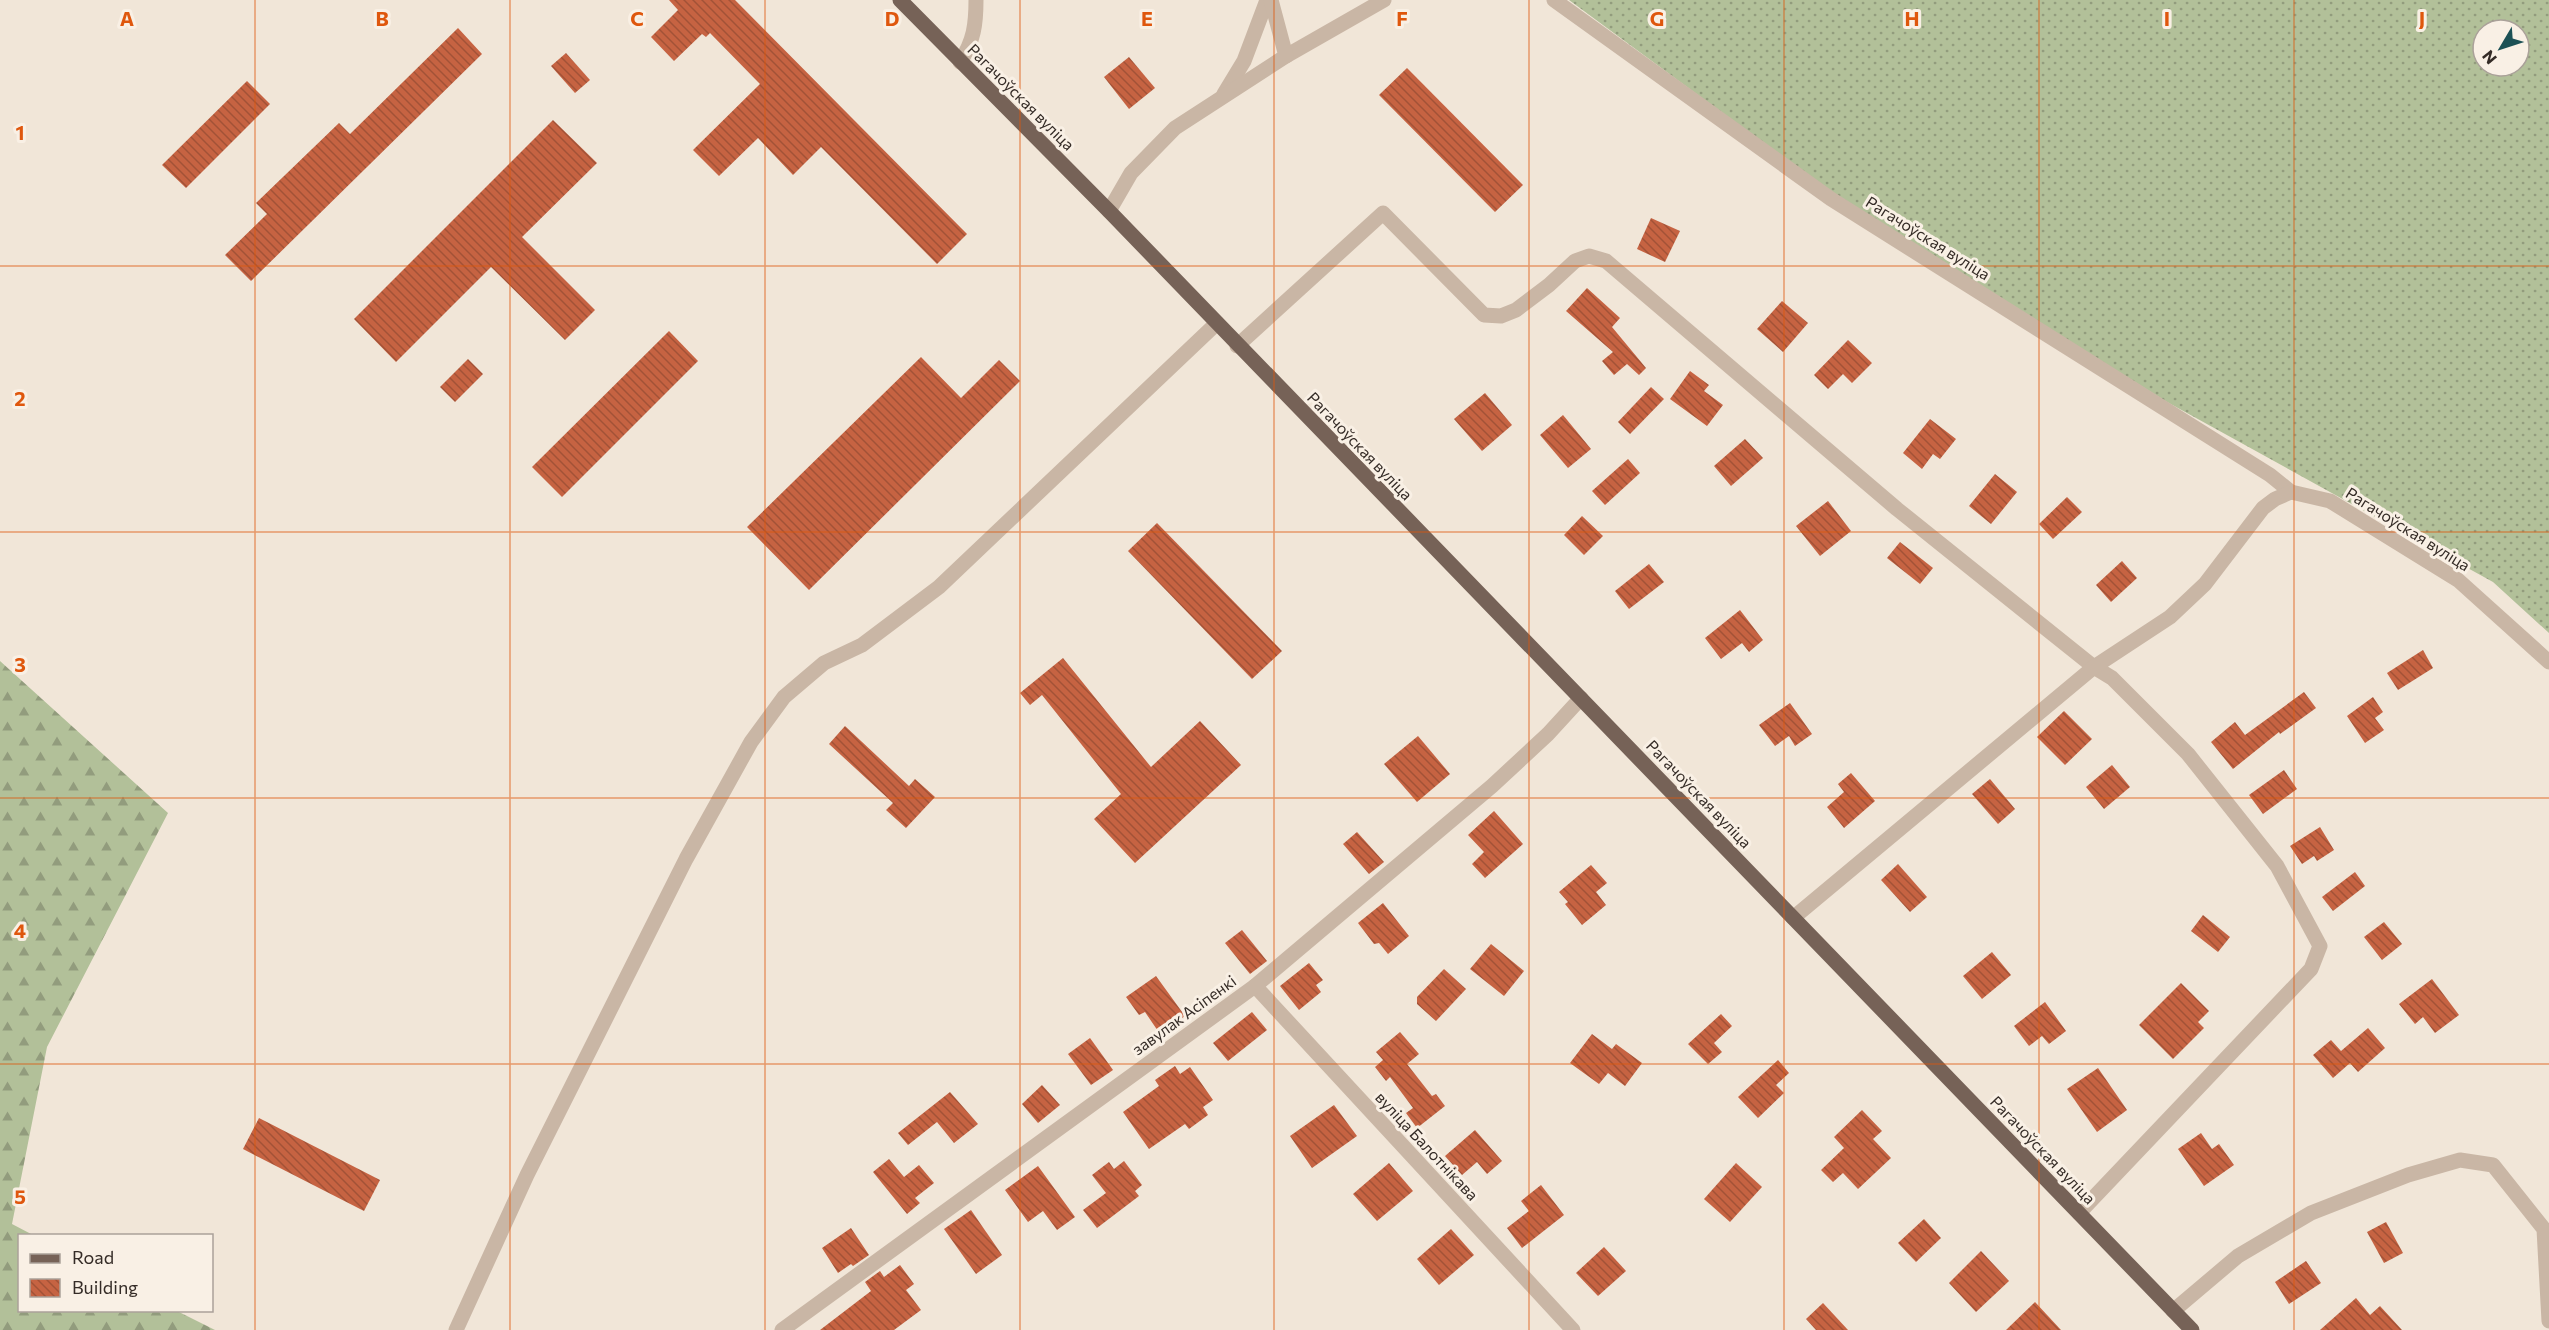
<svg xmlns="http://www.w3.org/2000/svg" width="2549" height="1330" viewBox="0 0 2549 1330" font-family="Commissioner,sans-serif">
  <defs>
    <pattern id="grass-dots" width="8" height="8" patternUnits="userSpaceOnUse" patternTransform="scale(1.5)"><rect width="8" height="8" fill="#b2c099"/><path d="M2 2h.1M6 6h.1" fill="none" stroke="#929c7d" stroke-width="1.8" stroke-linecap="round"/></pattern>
    <pattern id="forest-firs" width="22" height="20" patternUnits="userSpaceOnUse" patternTransform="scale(1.5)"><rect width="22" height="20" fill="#b2c099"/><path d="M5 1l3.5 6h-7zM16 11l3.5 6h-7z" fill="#929c7d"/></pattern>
    <pattern id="building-back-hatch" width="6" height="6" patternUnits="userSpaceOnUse" patternTransform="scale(1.5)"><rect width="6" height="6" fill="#c66342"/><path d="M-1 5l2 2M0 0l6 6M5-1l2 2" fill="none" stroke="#a25237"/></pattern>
  </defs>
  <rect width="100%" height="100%" fill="#f1e6d8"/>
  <path fill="url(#grass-dots)" fill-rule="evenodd" d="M1569 0H2549V633L2493 582 2167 402 1831 193ZM2483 30H2519V66H2483Z"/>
  <path fill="url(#forest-firs)" d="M0 661 168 813 47 1047 12 1224 33 1235 20 1236V1310L177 1311 215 1330H0Z"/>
  <g fill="url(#building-back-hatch)">
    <path d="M669 0H735L967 234 937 264 821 147 793 175 758 138 719 176 693 150 760 84 710 33 706 37 702 34 674 61 651 37 678 10Z"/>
    <path d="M458 28 482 54 251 281 225 255 267 214 256 203 339 123 350 134Z"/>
    <path d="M566 53 590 80 575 93 551 66Z"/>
    <path d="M1129 57 1155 88 1129 109 1104 77Z"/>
    <path d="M1407 68 1523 185 1495 212 1379 95Z"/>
    <path d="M247 81 270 104 186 188 162 165Z"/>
    <path d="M553 120 597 163 522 237 595 310 565 340 491 267 396 362 354 319Z"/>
    <path d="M1651 218 1680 231 1665 262 1637 249Z"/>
    <path d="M1587 288 1620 318 1612 327 1646 368 1639 375 1627 364 1614 375 1602 361 1613 352 1566 311Z"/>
    <path d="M1782 301 1808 323 1783 352 1757 329Z"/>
    <path d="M669 331 698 361 562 497 532 467Z"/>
    <path d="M1848 340 1872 363 1852 383 1843 374 1828 389 1814 375Z"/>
    <path d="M921 357 961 398 999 360 1020 381 809 590 747 527Z"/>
    <path d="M468 359 483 374 455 402 440 387Z"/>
    <path d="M1690 371 1709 385 1704 391 1723 405 1707 426 1670 399Z"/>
    <path d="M1651 387 1664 399 1630 434 1618 422Z"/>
    <path d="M1485 393 1512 425 1482 451 1454 419Z"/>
    <path d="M1563 415 1591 449 1568 468 1540 435Z"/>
    <path d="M1930 419 1956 439 1940 459 1933 454 1922 469 1903 453Z"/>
    <path d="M1745 439 1763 458 1731 486 1714 466Z"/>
    <path d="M1628 459 1640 473 1605 505 1592 491Z"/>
    <path d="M1995 474 2017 492 1991 524 1969 506Z"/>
    <path d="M2067 497 2082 512 2053 539 2039 524Z"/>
    <path d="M1828 501 1851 531 1820 556 1796 526Z"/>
    <path d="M1582 516 1603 536 1584 555 1564 535Z"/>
    <path d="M1157 523 1282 651 1252 679 1128 551Z"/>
    <path d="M1900 542 1933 568 1920 584 1887 558Z"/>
    <path d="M2122 561 2137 578 2111 602 2096 585Z"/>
    <path d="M1649 564 1664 582 1629 609 1615 591Z"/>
    <path d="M1740 610 1763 640 1749 652 1742 643 1721 659 1705 638Z"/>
    <path d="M2423 650 2433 668 2398 690 2387 673Z"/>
    <path d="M1063 658 1151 767 1200 721 1241 765 1135 863 1094 819 1121 794 1042 695 1030 705 1020 693Z"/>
    <path d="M2304 692 2316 708 2280 734 2279 732 2233 769 2211 742 2235 722 2245 735Z"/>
    <path d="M2373 697 2383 712 2375 718 2384 730 2365 743 2347 716Z"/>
    <path d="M1790 703 1812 734 1795 746 1789 736 1775 746 1759 725Z"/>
    <path d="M2064 711 2092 739 2065 765 2037 737Z"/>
    <path d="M845 726 909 786 915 779 935 797 906 828 886 810 893 803 829 744Z"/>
    <path d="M1418 736 1450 774 1417 802 1384 764Z"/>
    <path d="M2112 765 2130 787 2104 809 2086 787Z"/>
    <path d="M2284 770 2297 789 2263 814 2249 795Z"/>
    <path d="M1851 773 1875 801 1844 828 1827 807 1844 792 1838 784Z"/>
    <path d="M1990 779 2015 809 1998 824 1972 794Z"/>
    <path d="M1494 811 1523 844 1485 878 1472 864 1484 852 1468 835Z"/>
    <path d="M2320 827 2334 850 2317 861 2314 856 2302 864 2290 846Z"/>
    <path d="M1357 832 1384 862 1369 874 1343 844Z"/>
    <path d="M1898 864 1927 897 1910 912 1881 880Z"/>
    <path d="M1591 865 1607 883 1596 892 1606 905 1582 925 1565 904 1568 902 1559 892Z"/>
    <path d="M2355 872 2365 886 2333 911 2322 897Z"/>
    <path d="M1383 903 1409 936 1388 954 1379 943 1374 944 1358 923Z"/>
    <path d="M2203 915 2230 937 2218 952 2191 931Z"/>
    <path d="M2384 922 2402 944 2382 960 2364 937Z"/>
    <path d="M1242 930 1267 961 1250 974 1225 943Z"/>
    <path d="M1491 944 1524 971 1504 996 1470 969Z"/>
    <path d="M1992 952 2011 975 1982 999 1963 976Z"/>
    <path d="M1309 963 1323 980 1316 985 1321 992 1299 1010 1280 986Z"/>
    <path d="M1444 969 1466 989 1436 1021 1417 1004V997Z"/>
    <path d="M1156 976 1185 1016 1160 1034 1145 1012 1139 1015 1126 997Z"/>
    <path d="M2432 979 2459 1015 2435 1033 2423 1017 2415 1024 2399 1004Z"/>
    <path d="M2181 983 2209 1011 2198 1022 2204 1028 2173 1059 2139 1025Z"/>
    <path d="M2045 1002 2066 1031 2049 1044 2042 1036 2029 1046 2014 1026Z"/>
    <path d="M1252 1012 1267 1030 1228 1061 1213 1043Z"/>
    <path d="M1721 1014 1732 1026 1714 1043 1722 1052 1708 1064 1688 1044Z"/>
    <path d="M2368 1028 2385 1048 2358 1072 2350 1063 2333 1078 2313 1055 2331 1040 2341 1051Z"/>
    <path d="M1400 1032 1419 1054 1407 1064 1432 1096 1436 1094 1445 1106 1417 1128 1406 1113 1413 1108 1390 1077 1386 1081 1375 1067 1383 1060 1376 1052Z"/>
    <path d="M1592 1034 1612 1049 1616 1044 1642 1063 1625 1086 1608 1073 1599 1084 1570 1063Z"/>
    <path d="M1090 1038 1113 1070 1091 1085 1068 1054Z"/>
    <path d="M1778 1060 1789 1073 1776 1085 1784 1093 1758 1118 1738 1097Z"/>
    <path d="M1175 1066 1180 1074 1190 1067 1213 1100 1203 1107 1208 1115 1189 1129 1185 1124 1149 1149 1123 1112 1159 1086 1155 1080Z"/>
    <path d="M2098 1068 2127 1110 2097 1132 2067 1089Z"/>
    <path d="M1042 1085 1060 1105 1038 1123 1022 1104Z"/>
    <path d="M950 1092 978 1124 954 1143 937 1122 908 1145 898 1133Z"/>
    <path d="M1334 1105 1357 1136 1312 1168 1290 1136Z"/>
    <path d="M1862 1110 1882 1131 1873 1139 1891 1158 1858 1189 1843 1173 1833 1182 1821 1170 1844 1148 1834 1137Z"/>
    <path d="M259 1118 380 1180 364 1211 243 1149Z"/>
    <path d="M1475 1130 1502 1161 1487 1174 1477 1162 1462 1175 1445 1156Z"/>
    <path d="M2201 1133 2212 1149 2219 1144 2234 1165 2204 1186 2178 1149Z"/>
    <path d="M889 1159 904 1177 919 1165 934 1183 915 1198 920 1203 907 1214 873 1172Z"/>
    <path d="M1124 1161 1142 1185 1135 1191 1139 1196 1097 1228 1083 1210 1106 1193 1092 1175 1109 1162 1114 1169Z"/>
    <path d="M1389 1163 1413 1191 1377 1221 1353 1194Z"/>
    <path d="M1736 1163 1762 1187 1730 1222 1704 1199Z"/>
    <path d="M1038 1166 1075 1217 1057 1230 1043 1211 1028 1222 1005 1190Z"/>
    <path d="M1541 1185 1564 1215 1522 1248 1507 1228 1529 1211 1521 1201Z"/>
    <path d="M971 1210 1002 1255 976 1274 944 1229Z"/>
    <path d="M1924 1219 1941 1238 1916 1262 1898 1243Z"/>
    <path d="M2386 1222 2403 1253 2384 1263 2367 1232Z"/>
    <path d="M851 1228 869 1255 853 1266 851 1264 838 1273 822 1248Z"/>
    <path d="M1451 1229 1474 1255 1439 1285 1417 1259Z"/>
    <path d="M1604 1247 1626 1271 1598 1296 1576 1273Z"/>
    <path d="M1981 1251 2009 1281 1976 1312 1949 1283Z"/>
    <path d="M2306 1261 2321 1283 2289 1304 2275 1282Z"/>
    <path d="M900 1265 914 1284 906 1290 921 1310 894 1330H820L871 1291 865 1282 880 1271 884 1277Z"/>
    <path d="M2356 1298 2370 1315 2380 1306 2402 1330H2320Z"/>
    <path d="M2035 1302 2061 1330H2006Z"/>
    <path d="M1823 1303 1848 1330H1816L1806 1319Z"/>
  </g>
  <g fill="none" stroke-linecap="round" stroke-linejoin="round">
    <g stroke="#c9b6a5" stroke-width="15">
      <path d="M1554 0 1831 199 2270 475 2291 492 2330 501 2458 580 2549 662"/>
      <path d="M1286 56 1384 0"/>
      <path d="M960 62C974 41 976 24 976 0"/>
      <path d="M1224 94 1244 61 1267 0"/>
      <path d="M1109 211 1131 173 1175 128 1286 56 1271 0"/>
      <path d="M1237 346 1383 213 1484 315 1501 316 1516 310 1549 285 1575 261 1589 256 1606 261 1897 509 2094 667 2112 678 2188 754 2277 866 2320 946 2311 969 2079 1213"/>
      <path d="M1793 918 2094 667 2170 617 2205 584 2263 508 2275 499 2291 492"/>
      <path d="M1255 986 1573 1330"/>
      <path d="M2173 1311 2238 1256 2311 1213 2408 1175 2460 1160 2493 1165 2544 1229 2549 1321"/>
      <path d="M456 1330 527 1175 686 859 751 742 784 697 824 663 862 645 939 587 1217 323"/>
      <path d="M782 1330 1255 986 1492 786 1548 734 1581 698"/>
    </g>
    <path stroke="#766257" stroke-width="15" d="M900 0 1109 211 2192 1330"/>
  </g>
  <path fill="none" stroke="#df570d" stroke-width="1.5" stroke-opacity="0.55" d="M255 0V1330M510 0V1330M765 0V1330M1020 0V1330M1274 0V1330M1529 0V1330M1784 0V1330M2039 0V1330M2294 0V1330M0 266H2549M0 532H2549M0 798H2549M0 1064H2549"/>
  <g text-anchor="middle" stroke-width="6" stroke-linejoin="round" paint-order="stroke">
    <g font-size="16" fill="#342b26" stroke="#f9f0e5">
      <text transform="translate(1021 97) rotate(45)" y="6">Рагачоўская вуліца</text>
      <text transform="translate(1928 238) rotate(32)" y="6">Рагачоўская вуліца</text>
      <text transform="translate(1360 446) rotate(46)" y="6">Рагачоўская вуліца</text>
      <text transform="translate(2408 529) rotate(32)" y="6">Рагачоўская вуліца</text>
      <text transform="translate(1699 794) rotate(46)" y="6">Рагачоўская вуліца</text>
      <text transform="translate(1184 1015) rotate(-36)" y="6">завулак Асіпенкі</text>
      <text transform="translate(1427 1146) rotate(47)" y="6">вуліца Балотнікава</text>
      <text transform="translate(2043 1150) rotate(46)" y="6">Рагачоўская вуліца</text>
    </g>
  </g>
  <g font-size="20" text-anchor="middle" font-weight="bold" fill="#df570d" stroke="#f9f0e5" stroke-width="6" stroke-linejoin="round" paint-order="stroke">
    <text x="127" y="26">A</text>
    <text x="382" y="26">B</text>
    <text x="637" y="26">C</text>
    <text x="892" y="26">D</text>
    <text x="1147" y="26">E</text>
    <text x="1402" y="26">F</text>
    <text x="1657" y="26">G</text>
    <text x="1912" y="26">H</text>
    <text x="2167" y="26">I</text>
    <text x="2422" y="26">J</text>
    <text x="20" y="140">1</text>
    <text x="20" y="406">2</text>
    <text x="20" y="672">3</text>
    <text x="20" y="938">4</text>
    <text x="20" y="1204">5</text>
  </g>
  <rect x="18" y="1234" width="195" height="78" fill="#f9f0e5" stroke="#aaa199" stroke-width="1.5"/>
  <rect x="30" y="1254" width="30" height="9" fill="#766257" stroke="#aaa199" stroke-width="1.5"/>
  <text x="72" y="1264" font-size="18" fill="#342b26">Road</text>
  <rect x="30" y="1279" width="30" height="18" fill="url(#building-back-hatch)" stroke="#aaa199" stroke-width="1.5"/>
  <text x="72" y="1294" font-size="18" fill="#342b26">Building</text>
  <g transform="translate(2501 48) rotate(231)"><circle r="28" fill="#f9f0e5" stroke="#aaa199" stroke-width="1.5"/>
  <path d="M0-4.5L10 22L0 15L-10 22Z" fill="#1c5155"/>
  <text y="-9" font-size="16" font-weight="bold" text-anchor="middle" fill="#342b26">N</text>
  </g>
</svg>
